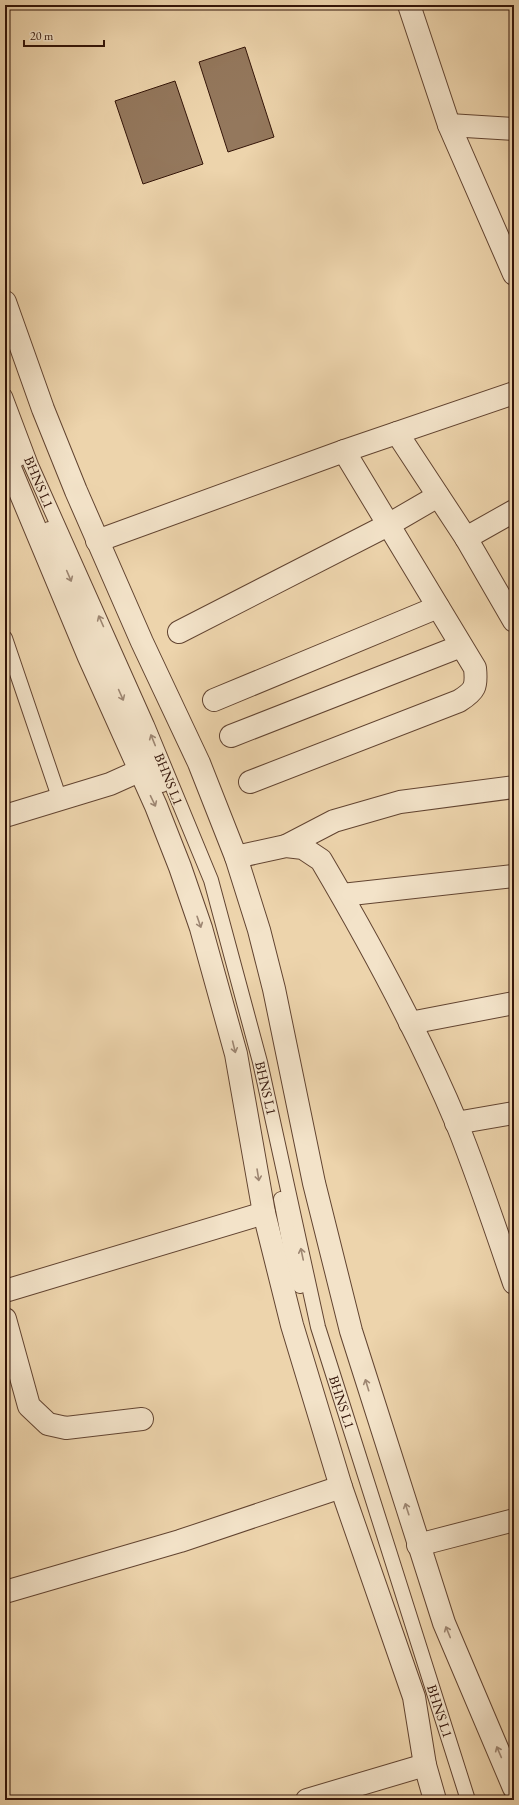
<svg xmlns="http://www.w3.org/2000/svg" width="519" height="1805" viewBox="0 0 519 1805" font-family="'EB Garamond',serif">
  <rect width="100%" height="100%" fill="#edd4ac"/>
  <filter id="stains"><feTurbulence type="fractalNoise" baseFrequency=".005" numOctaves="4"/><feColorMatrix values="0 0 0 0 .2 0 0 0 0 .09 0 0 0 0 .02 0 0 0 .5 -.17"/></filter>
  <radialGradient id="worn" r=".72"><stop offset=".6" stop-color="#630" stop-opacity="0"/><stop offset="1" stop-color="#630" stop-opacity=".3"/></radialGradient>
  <g fill="#94785d" stroke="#331408">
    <path d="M245 47 274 137 228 152 199 62Z"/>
    <path d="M175 81 203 164 143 184 115 101Z"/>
  </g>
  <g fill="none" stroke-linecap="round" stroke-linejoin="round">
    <g stroke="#624431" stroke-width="16">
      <g id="service">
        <path d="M5 396 31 465 147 725 211 880 260 1062 318 1327 468 1800"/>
        <path d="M5 424 19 459"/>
        <path d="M49 529 136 729 162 785"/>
        <path d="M5 638 60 800"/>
        <path d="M281 1199 290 1246 300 1286"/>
      </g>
    </g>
    <g stroke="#624431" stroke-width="24">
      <g id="minor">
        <path d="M409 5 449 125 514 274"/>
        <path d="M449 125 514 129"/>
        <path d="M5 302 43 409 76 491 142 642 199 763 236 857 259 930 274 989 314 1183 351 1331 444 1623 514 1788"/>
        <path d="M397 433 466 538 514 621"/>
        <path d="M5 456 89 657 156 806 180 867 201 928 236 1054 264 1213 292 1325 341 1487 414 1697 425 1765 435 1800"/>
        <path d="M466 538 514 511"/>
        <path d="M97 541 344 451 514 393"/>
        <path d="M179 632 388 525 438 496"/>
        <path d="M214 700 438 607"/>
        <path d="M231 736 461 646"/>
        <path d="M250 782 459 701C475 691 477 687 475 668L344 451"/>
        <path d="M5 816 110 784 139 771"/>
        <path d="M286 846 334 821 400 802 514 787"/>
        <path d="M236 857 286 846 303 848 321 860C371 945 419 1033 457 1124 478 1176 496 1230 514 1283"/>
        <path d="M342 895 514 876"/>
        <path d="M410 1023 514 1003"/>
        <path d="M456 1123 514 1113"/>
        <path d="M5 1291 264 1213"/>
        <path d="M5 1319 29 1406 48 1424 66 1428 142 1419"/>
        <path d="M418 1545 514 1520"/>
        <path d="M5 1592 180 1541 341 1487"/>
        <path d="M307 1800 425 1765"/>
      </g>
    </g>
    <use href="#service" stroke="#f3e3c9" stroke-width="14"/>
    <use href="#minor" stroke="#f3e3c9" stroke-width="22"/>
  </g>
  <defs><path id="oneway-shaft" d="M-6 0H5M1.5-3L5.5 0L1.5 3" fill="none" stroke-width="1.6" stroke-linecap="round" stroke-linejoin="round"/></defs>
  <g stroke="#9d8672">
    <use href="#oneway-shaft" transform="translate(69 576) rotate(67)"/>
    <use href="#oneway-shaft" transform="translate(101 621) rotate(-114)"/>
    <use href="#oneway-shaft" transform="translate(121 695) rotate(66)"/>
    <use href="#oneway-shaft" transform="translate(153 740) rotate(-112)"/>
    <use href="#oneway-shaft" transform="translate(153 801) rotate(64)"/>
    <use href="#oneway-shaft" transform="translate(199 922) rotate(71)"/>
    <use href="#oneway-shaft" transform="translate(234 1047) rotate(76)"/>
    <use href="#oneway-shaft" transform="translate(258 1175) rotate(81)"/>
    <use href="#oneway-shaft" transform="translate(302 1254) rotate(-102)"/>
    <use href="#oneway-shaft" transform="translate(367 1385) rotate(-107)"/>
    <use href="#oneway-shaft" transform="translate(407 1509) rotate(-108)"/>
    <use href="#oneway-shaft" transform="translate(448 1632) rotate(-112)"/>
    <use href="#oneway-shaft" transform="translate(499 1752) rotate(-113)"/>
  </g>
  <g text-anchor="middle" stroke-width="3" stroke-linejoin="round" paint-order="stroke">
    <g font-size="14" fill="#331408" stroke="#f3e3c9">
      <text transform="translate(39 482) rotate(67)" y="5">BHNS L1</text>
      <text transform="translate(169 779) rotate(68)" y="5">BHNS L1</text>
      <text transform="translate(266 1088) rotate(77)" y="5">BHNS L1</text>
      <text transform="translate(342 1402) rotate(72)" y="5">BHNS L1</text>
      <text transform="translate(440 1711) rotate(72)" y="5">BHNS L1</text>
    </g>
  </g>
  <rect width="519" height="1805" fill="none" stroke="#edd4ac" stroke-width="20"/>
  <rect x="6" y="6" width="507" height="1793" fill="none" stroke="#331408" stroke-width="2"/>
  <rect x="10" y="10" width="499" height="1785" fill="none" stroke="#331408"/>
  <path d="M24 40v6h80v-6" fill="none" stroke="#331408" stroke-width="2"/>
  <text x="30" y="40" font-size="12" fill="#331408" stroke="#f3e3c9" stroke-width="3" paint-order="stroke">20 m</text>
  <rect width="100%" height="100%" filter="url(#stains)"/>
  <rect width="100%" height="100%" fill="url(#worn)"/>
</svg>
